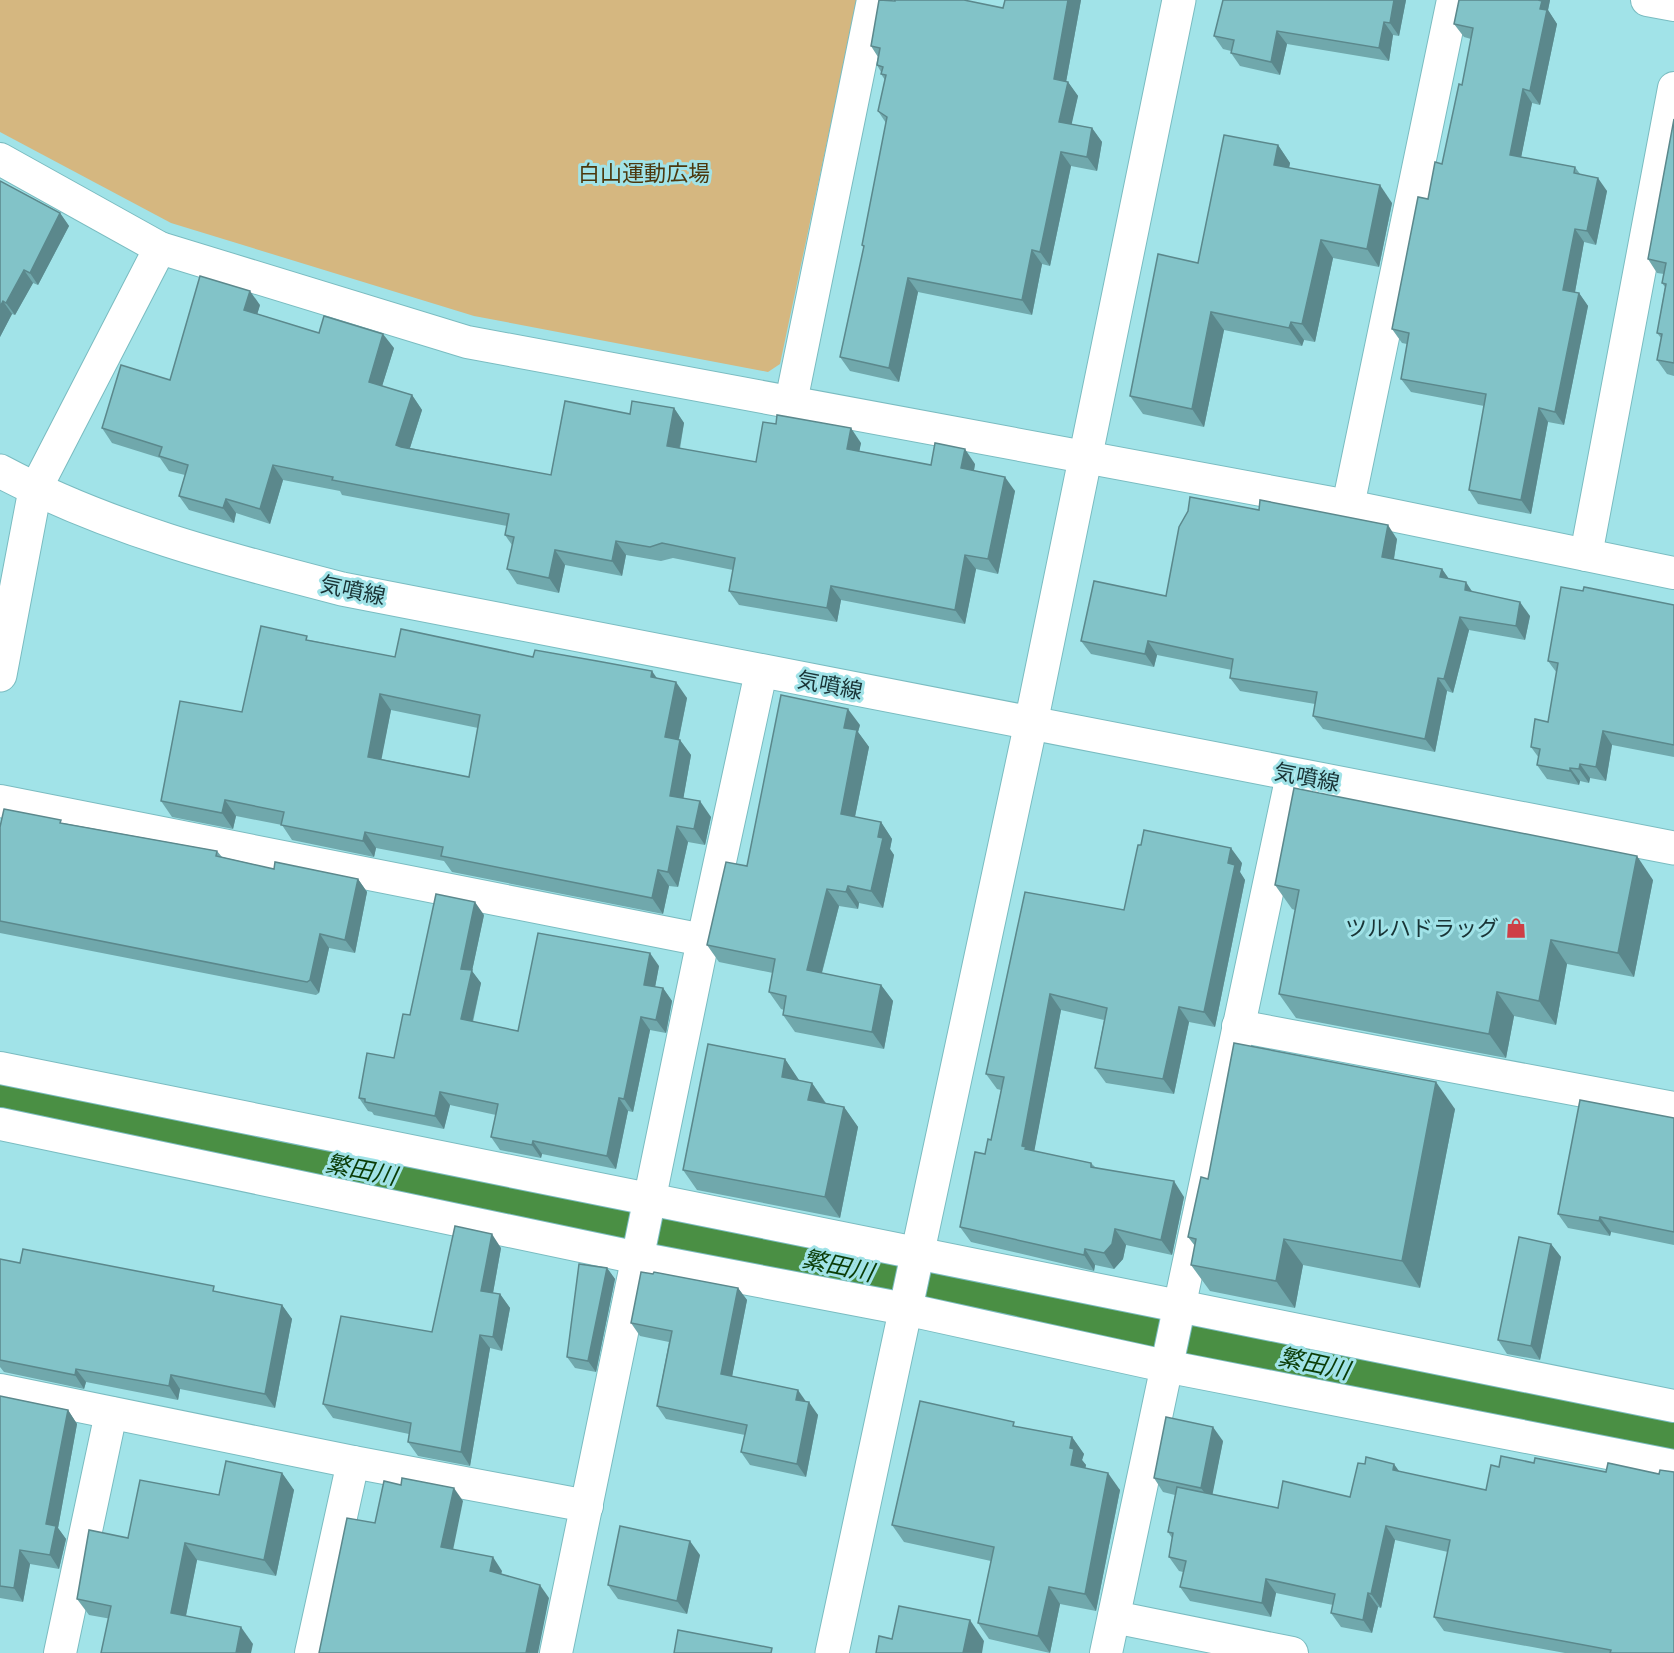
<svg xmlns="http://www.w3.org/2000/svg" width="1674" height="1653" viewBox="0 0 1674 1653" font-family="'PT Sans Narrow','Noto Sans JP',sans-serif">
  <rect width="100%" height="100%" fill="#a1e3e8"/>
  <path fill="#d5b780" d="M0 0H857L780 364 768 372 474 316 171 223 0 132Z"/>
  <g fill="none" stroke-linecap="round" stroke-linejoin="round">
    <path stroke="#4a8f44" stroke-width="66" d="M0 1099 691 1236 1674 1438"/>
    <g stroke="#7abcc1" stroke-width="34">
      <g id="street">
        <path d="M1647 0 1674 5"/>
        <path d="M0 159 160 248 467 342 1348 506 1674 573"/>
        <path d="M791 402 873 0"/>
        <path d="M35 490 160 248"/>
        <path d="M1348 506 1453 0"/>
        <path d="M1586 555 1674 88"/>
        <path d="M0 801 703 940"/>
        <path d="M1238 1026 1674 1108"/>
        <path d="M0 1068 1674 1406"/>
        <path d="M0 1124 638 1258 905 1309 1165 1366 1674 1466"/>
        <path d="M0 1390 353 1462 587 1506"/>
        <path d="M1114 1617 1292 1653"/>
        <path d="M60 1653 111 1413"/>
        <path d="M311 1653 353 1462"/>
        <path d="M556 1653 703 940 761 672"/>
        <path d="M1106 1653 1292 775"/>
      </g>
    </g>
    <g stroke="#7abcc1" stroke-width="35">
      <g id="secondary">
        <path d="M0 471C107 528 225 559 342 589L1674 848"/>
        <path d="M0 675 35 490"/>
        <path d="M832 1653 1031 723 1179 0"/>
      </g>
    </g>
    <use href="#street" stroke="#fff" stroke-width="32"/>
    <use href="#secondary" stroke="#fff" stroke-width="33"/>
  </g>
  <g fill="#70a8ac" fill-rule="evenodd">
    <path d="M1005 0H1081L1066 82H1068L1078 96 1071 124 1092 128 1102 142 1097 171 1071 166 1050 266 1042 264 1032 315 918 292 899 382 850 371 840 357 864 248 862 245 886 123 878 111 885 80 881 74V72L877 65 878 57 871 46 1003 8Z"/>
    <path d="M1406 0 1399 36 1393 35 1389 61 1287 44 1280 75 1240 66 1231 53V51L1223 49 1214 36Z"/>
    <path d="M1459 0H1550L1548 10 1557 24 1540 105 1532 103 1521 157 1575 167 1580 174 1607 191 1596 245 1584 242 1575 292 1579 293 1588 306 1564 425 1548 422 1531 514 1478 504 1469 490 1484 406 1411 392 1401 379 1407 344 1402 343 1392 329 1428 199 1442 164 1462 85 1471 39 1464 37 1454 24Z"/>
    <path d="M1674 119V376L1667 374 1657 360 1661 338 1657 333 1665 287 1662 283 1664 274 1657 273 1648 259Z"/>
    <path d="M1278 145 1290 163 1289 168 1392 203 1379 267 1333 258 1315 342 1304 340 1302 346 1224 330 1204 427 1143 414 1130 396 1198 263Z"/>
    <path d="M0 181 60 213 69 226 38 285 33 283 15 315 12 314 0 337Z"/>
    <path d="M260 305 257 314 319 333 394 348 382 386 412 395 422 410 410 448 551 475 630 414 674 408 684 423 680 449 756 462 861 443 859 451 931 465 975 464 974 470 1015 491 998 574 976 569 965 624 841 600 837 622 739 605 729 591 733 570 673 558 661 561 626 555 622 576 565 565 559 593 517 584 507 569 512 545 505 535 507 526 342 495 340 491 283 480 270 524 236 513 234 523 189 510 179 496 185 475 169 471 160 458 112 443 102 428 170 380Z"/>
    <path d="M1397 539 1394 559 1442 569 1449 579 1473 592 1530 616 1525 640 1469 630 1453 693 1447 691 1435 752 1323 729 1313 716 1315 704 1240 691 1230 678 1232 670 1157 655 1154 667 1091 654 1081 641 1166 596Z"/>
    <path d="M1583 591 1674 605V757L1612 745 1606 781 1590 778 1589 783 1580 781 1579 785 1547 779 1537 765 1539 758 1531 747 1548 722 1557 673 1548 661Z"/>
    <path d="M309 640 395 657H533L657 679 687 698 679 739 691 755 683 799 711 817 705 845 688 842 678 887 669 886 663 914 452 872 444 861 376 848 374 857 292 840 282 825 236 816 233 829 172 817 161 801ZM391 710 478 728 469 777 381 759Z"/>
    <path d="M860 725 858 732 869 747 855 817 881 822 892 839 890 849 894 855 883 908 859 903 858 909 839 906 822 973 881 985 893 1001 884 1049 795 1032 783 1015 784 1010 781 1009 769 992 773 973 719 962 707 945Z"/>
    <path d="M63 823 217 851 222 857 274 869 358 879 367 892 355 953 329 948 319 993 316 995 0 933V827Z"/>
    <path d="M1242 863 1240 872 1245 880 1215 1027 1189 1022 1174 1094 1106 1083 1095 1068 1104 1020 1061 1010 1034 1151 1091 1163 1095 1167 1184 1197 1172 1255 1126 1245 1123 1259 1114 1269 1095 1265 1094 1271 971 1242 960 1227 985 1154 991 1140 1001 1090 997 1089 986 1074 1025 892 1124 910Z"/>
    <path d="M1653 880 1634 977 1567 964 1556 1025 1514 1016 1506 1058 1296 1018 1279 994 1295 910 1292 909 1275 885Z"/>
    <path d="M484 915 472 971 481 983 473 1022 518 1031 659 966 655 987 663 988 672 1001 666 1033 650 1030 633 1112 628 1111 616 1169 542 1154 541 1158 500 1150 491 1137 496 1115 450 1105 444 1129 374 1115 372 1112 368 1111 359 1098 394 1058 410 1015Z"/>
    <path d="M785 1059 799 1081 812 1083 826 1103 844 1107 858 1127 840 1218 697 1190 683 1170Z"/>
    <path d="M1455 1109 1420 1288 1303 1265 1295 1308 1210 1291 1191 1265 1195 1246 1188 1237 1208 1179Z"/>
    <path d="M1674 1118V1245L1611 1232 1610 1236 1568 1228 1558 1214Z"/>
    <path d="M1551 1244 1561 1257 1540 1360 1507 1354 1498 1340Z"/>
    <path d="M501 1248 493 1293 500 1294 510 1308 502 1351 490 1348 470 1466 418 1456 408 1442 409 1434 333 1418 323 1404 432 1332Z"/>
    <path d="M0 1259 20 1263 218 1292 282 1305 292 1319 275 1408 180 1389 178 1400 86 1382 84 1389 4 1372 0 1367Z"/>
    <path d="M607 1268 615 1279 596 1372 575 1368 567 1357Z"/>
    <path d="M738 1288 747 1300 732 1376 806 1402 818 1415 806 1477 750 1465 741 1452 745 1435 666 1419 657 1406 669 1342 640 1336 631 1323Z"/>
    <path d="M0 1396 68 1410 77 1424 58 1528 66 1539 59 1569 30 1564 23 1602 0 1598Z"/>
    <path d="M1017 1427 1072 1437 1084 1454 1082 1460 1086 1465 1085 1468 1120 1490 1096 1611 1060 1604 1050 1653 989 1639 978 1623 991 1561 904 1542 892 1525Z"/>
    <path d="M1223 1441 1212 1494 1278 1508 1350 1497 1400 1472 1674 1653H1565L1444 1631 1434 1617 1448 1552 1395 1540 1381 1608 1378 1607 1372 1633 1341 1627 1331 1613 1333 1605 1276 1593 1271 1617 1190 1601 1180 1587 1183 1572 1179 1571 1169 1557 1172 1538 1168 1532 1175 1495 1163 1492 1154 1478Z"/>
    <path d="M282 1473 294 1490 276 1576 197 1560 186 1616 253 1644 89 1615 77 1599 128 1538 219 1495Z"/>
    <path d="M700 1555 687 1614 618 1599 608 1585Z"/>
  </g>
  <g fill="#5b888c">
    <path d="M1068 0H1081L1064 93 1054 79Z"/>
    <path d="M1394 0H1406L1399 36 1390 23Z"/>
    <path d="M1538 0H1550L1548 10 1557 24 1540 105 1530 91 1540 9Z"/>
    <path d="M1384 22 1393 35 1389 61 1379 48Z"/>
    <path d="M1277 31 1287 44 1280 75 1271 62Z"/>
    <path d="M1068 82 1078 96 1069 136 1059 122Z"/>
    <path d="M1523 89 1532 103 1519 168 1510 155Z"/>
    <path d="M1092 128 1102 142 1097 171 1087 157Z"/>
    <path d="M1278 145 1290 163 1286 183 1274 165Z"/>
    <path d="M1061 152 1071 166 1050 266 1040 252Z"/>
    <path d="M1598 178 1607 191 1596 245 1587 231Z"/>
    <path d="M1380 185 1392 203 1379 267 1367 249Z"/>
    <path d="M60 213 69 226 38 285 30 273Z"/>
    <path d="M1575 229 1584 242 1573 303 1563 290Z"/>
    <path d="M1321 240 1333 258 1315 342 1302 324Z"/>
    <path d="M1032 250 1042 264 1032 315 1022 300Z"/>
    <path d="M24 270 33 283 15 315 6 303Z"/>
    <path d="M908 278 918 292 899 382 889 368Z"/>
    <path d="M250 291 260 305 254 325 244 310Z"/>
    <path d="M1579 293 1588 306 1564 425 1555 412Z"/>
    <path d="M3 301 12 314 0 337V307Z"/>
    <path d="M1211 312 1224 330 1204 427 1192 409Z"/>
    <path d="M1291 322 1304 340 1302 346 1289 328Z"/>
    <path d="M383 334 394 348 379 396 369 382Z"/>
    <path d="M412 395 422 410 406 460 396 445Z"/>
    <path d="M674 408 684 423 677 461 667 446Z"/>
    <path d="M1539 408 1548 422 1531 514 1521 500Z"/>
    <path d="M851 428 861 443 857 463 847 449Z"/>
    <path d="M965 449 975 464 972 482 961 468Z"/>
    <path d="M273 465 283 480 270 524 260 509Z"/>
    <path d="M1005 477 1015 491 998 574 988 559Z"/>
    <path d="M226 499 236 513 234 523 223 508Z"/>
    <path d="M1388 525 1397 539 1392 570 1382 557Z"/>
    <path d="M616 541 626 555 622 576 612 561Z"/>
    <path d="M555 550 565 565 559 593 549 578Z"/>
    <path d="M965 555 976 569 965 624 955 610Z"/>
    <path d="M1442 569 1451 582 1440 577Z"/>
    <path d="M1466 582 1475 596 1465 590Z"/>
    <path d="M831 586 841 600 837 622 827 608Z"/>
    <path d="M1520 602 1530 616 1525 640 1516 626Z"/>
    <path d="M1460 617 1469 630 1453 693 1444 679Z"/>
    <path d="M1148 641 1157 655 1154 667 1145 654Z"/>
    <path d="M652 671 663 687 651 677Z"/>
    <path d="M1438 678 1447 691 1435 752 1425 739Z"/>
    <path d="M676 682 687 698 676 752 665 737Z"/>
    <path d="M380 694 391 710 379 772 368 757Z"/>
    <path d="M848 709 860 725 858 732 869 747 852 831 841 814 844 728Z"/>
    <path d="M1603 731 1612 745 1606 781 1596 767Z"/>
    <path d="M680 740 691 755 681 812 670 796Z"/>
    <path d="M1580 764 1590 778 1589 783 1579 769Z"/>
    <path d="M1570 768 1580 781 1579 785 1570 771Z"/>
    <path d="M225 800 236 816 233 829 222 813Z"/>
    <path d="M700 801 711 817 705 845 694 829Z"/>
    <path d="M881 822 892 839 890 849 894 855 883 908 871 891Z"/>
    <path d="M677 826 688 842 678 887 668 872Z"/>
    <path d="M365 832 376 848 374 857 363 841Z"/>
    <path d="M1231 848 1242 863 1240 872 1245 880 1215 1027 1204 1012 1228 863Z"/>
    <path d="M1637 856 1653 880 1634 977 1618 953Z"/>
    <path d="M658 870 669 886 663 914 652 898Z"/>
    <path d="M358 879 367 892 355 953 345 940Z"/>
    <path d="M848 886 859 903 858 909 846 892Z"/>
    <path d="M827 889 839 906 818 987 807 970Z"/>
    <path d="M475 902 484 915 472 971 481 983 470 1032 461 1019V969Z"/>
    <path d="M320 934 329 948 319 993 310 980Z"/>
    <path d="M1551 940 1567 964 1556 1025 1539 1001Z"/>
    <path d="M650 953 659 966 653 998 644 985Z"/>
    <path d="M881 985 893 1001 884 1049 872 1032Z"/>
    <path d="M663 988 672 1001 666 1033 656 1020Z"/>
    <path d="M1497 992 1514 1016 1506 1058 1489 1034Z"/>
    <path d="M1050 994 1061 1010 1033 1158 1022 1146Z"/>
    <path d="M1179 1007 1189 1022 1174 1094 1163 1079Z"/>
    <path d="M641 1017 650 1030 633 1112 624 1099Z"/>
    <path d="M785 1059 799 1080 796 1098 782 1077Z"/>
    <path d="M1436 1082 1455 1109 1420 1288 1402 1261Z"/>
    <path d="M812 1083 826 1104 808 1100Z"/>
    <path d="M440 1092 450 1105 444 1129 435 1116Z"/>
    <path d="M619 1098 628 1111 616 1169 607 1156Z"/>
    <path d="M844 1107 858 1127 840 1218 825 1197Z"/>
    <path d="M533 1141 542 1154 541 1158 532 1145Z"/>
    <path d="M1174 1181 1184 1197 1172 1255 1161 1240Z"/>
    <path d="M1600 1217 1611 1232 1610 1236 1599 1221Z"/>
    <path d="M1115 1229 1126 1245 1123 1259 1114 1269 1104 1253Z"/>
    <path d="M492 1234 501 1248 491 1304 481 1291Z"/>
    <path d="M1284 1239 1303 1265 1295 1308 1276 1281Z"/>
    <path d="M1551 1244 1561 1257 1540 1360 1531 1346Z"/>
    <path d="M1085 1249 1095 1265 1094 1271 1084 1255Z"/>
    <path d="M607 1268 615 1279 596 1372 588 1361Z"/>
    <path d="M738 1288 747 1300 730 1387 721 1374Z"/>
    <path d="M500 1294 510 1308 502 1351 493 1337Z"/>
    <path d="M282 1305 292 1319 275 1408 265 1394Z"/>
    <path d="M480 1335 490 1348 470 1466 461 1452Z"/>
    <path d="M76 1369 86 1382 84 1389 75 1375Z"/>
    <path d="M171 1375 180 1389 178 1400 169 1386Z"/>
    <path d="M798 1390 807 1403 796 1400Z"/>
    <path d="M809 1402 818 1415 806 1477 797 1464Z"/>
    <path d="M68 1410 77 1424 58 1528 66 1539 59 1569 50 1555 46 1524Z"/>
    <path d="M1213 1427 1223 1441 1211 1502 1201 1488Z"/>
    <path d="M1072 1437 1084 1454 1082 1460 1086 1465 1083 1481 1071 1465 1070 1448Z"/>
    <path d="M1394 1464 1404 1478 1393 1470Z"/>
    <path d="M282 1473 294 1490 276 1576 264 1560Z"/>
    <path d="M1108 1473 1120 1490 1096 1611 1085 1594Z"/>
    <path d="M454 1488 463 1501 451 1560 441 1547Z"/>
    <path d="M1386 1526 1395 1540 1381 1608 1371 1594Z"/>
    <path d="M690 1541 700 1555 687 1614 677 1601Z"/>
    <path d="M185 1543 197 1560 183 1630 171 1613Z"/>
    <path d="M20 1550 30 1564 23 1602 14 1588Z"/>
    <path d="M493 1557 502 1571 499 1584 490 1571Z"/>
    <path d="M1266 1579 1276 1593 1271 1617 1262 1603Z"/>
    <path d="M540 1585 549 1598 538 1653H526Z"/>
    <path d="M1049 1587 1060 1604 1050 1653 1038 1636Z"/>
    <path d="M1368 1593 1378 1607 1372 1633 1363 1620Z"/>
    <path d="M970 1620 984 1641 982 1653H963Z"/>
    <path d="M241 1627 253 1644 251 1653H236Z"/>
  </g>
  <g fill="#82c3c8" stroke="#5b888c" stroke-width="1.5" fill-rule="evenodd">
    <path d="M879 0 895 1V0H964L1003 8 1005 0H1068L1054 79 1068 82 1059 122 1092 128 1087 157 1061 152 1040 252 1032 250 1022 300 908 278 889 368 840 357 864 246 862 245 887 117 878 111 886 75 881 74 883 67 877 65 880 48 871 46Z"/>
    <path d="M1223 0H1394L1390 23 1384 22 1379 48 1277 31 1271 62 1231 53 1234 40 1214 36Z"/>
    <path d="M1459 0H1538L1542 1 1540 9 1547 10 1530 91 1523 89 1510 155 1575 167 1574 173 1598 178 1587 231 1575 229 1563 290 1579 293 1555 412 1539 408 1521 500 1469 490 1486 394 1401 379 1409 333 1392 329 1418 197 1428 199 1435 162 1442 164 1459 84 1462 85 1473 28 1454 24Z"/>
    <path d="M1674 119V363L1657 360 1662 334 1657 333 1666 284 1662 283 1666 263 1648 259Z"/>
    <path d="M1224 135 1278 145 1274 165 1380 185 1367 249 1321 240 1302 324 1291 322 1289 328 1211 312 1192 409 1130 396 1158 254 1198 263Z"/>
    <path d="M0 181 60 213 30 273 24 270 6 303 3 301 0 307Z"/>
    <path d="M200 276 250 291 244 310 319 333 324 316 383 334 369 382 412 395 396 445 401 447 551 475 565 401 630 414 632 401 674 408 667 446 756 462 763 422 776 424 777 415 851 428 847 449 931 465 935 443 965 449 961 468 1005 477 988 559 965 555 955 610 831 586 827 608 729 591 735 558 662 543 650 547 616 541 612 561 555 550 549 578 507 569 514 537 505 535 509 514 332 480 333 477 273 465 260 509 226 499 223 508 179 496 188 465 159 456 162 447 102 428 121 365 170 380Z"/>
    <path d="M1190 497 1259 510 1260 500 1388 525 1382 557 1442 569 1440 577 1466 582 1465 590 1520 602 1516 626 1460 617 1444 679 1438 678 1425 739 1313 716 1317 692 1230 678 1233 659 1148 641 1145 654 1081 641 1094 581 1166 596 1179 527 1188 511Z"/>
    <path d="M1561 587 1583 591 1584 587 1674 605V745L1603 731 1596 767 1580 764 1579 769 1570 768V771L1537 765 1540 749 1531 747 1535 719 1548 722 1558 663 1548 661Z"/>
    <path d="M261 626 307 636 306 640 395 657 401 629 533 657 535 650 597 661 652 671 651 677 676 682 665 737 680 740 670 796 700 801 694 829 677 826 668 872 658 870 652 898 441 856 443 847 365 832 363 841 281 825 284 812 225 800 222 813 161 801 180 701 242 712ZM380 694 480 715 469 777 368 757Z"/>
    <path d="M781 695 848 709 844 728 857 730 841 814 881 822 878 837 883 838 871 891 848 886 846 892 827 889 807 970 881 985 872 1032 783 1015 786 996 769 992 775 959 707 945 726 862 747 866Z"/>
    <path d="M1294 788 1637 856 1618 953 1551 940 1539 1001 1497 992 1489 1034 1279 994 1299 890 1275 885Z"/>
    <path d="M4 809 61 820 60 823 217 851 216 856 274 869 275 862 358 879 345 940 320 934 310 980 307 982 0 921V827Z"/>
    <path d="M1144 830 1231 848 1228 863 1235 865 1204 1012 1179 1007 1163 1079 1095 1068 1107 1008 1050 994 1022 1146 1026 1147 1025 1149 1091 1163V1167L1174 1181 1161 1240 1115 1229 1112 1244 1104 1253 1085 1249 1084 1255 960 1227 975 1152 985 1154 988 1139 991 1140 1004 1077 986 1074 1025 892 1124 910 1138 845H1141Z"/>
    <path d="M436 894 475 902 461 969 472 970 461 1019 518 1031 538 933 650 953 644 985 663 988 656 1020 641 1017 624 1099 619 1098 607 1156 533 1141 532 1145 491 1137 498 1104 440 1092 435 1116 365 1102V1099L359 1098 367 1053 394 1058 403 1014 410 1015Z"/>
    <path d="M1234 1043 1436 1082 1402 1261 1284 1239 1276 1281 1191 1265 1196 1239 1188 1237 1201 1177 1208 1179Z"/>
    <path d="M708 1044 785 1059 782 1077 812 1083 808 1100 844 1107 825 1197 683 1170Z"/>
    <path d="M1580 1100 1674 1118V1232L1600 1217 1599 1221 1558 1214Z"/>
    <path d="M455 1226 492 1234 481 1291 500 1294 493 1337 480 1335 461 1452 408 1442 411 1423 323 1404 341 1316 432 1332Z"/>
    <path d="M1519 1237 1551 1244 1531 1346 1498 1340Z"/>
    <path d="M23 1249 214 1286 213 1291 282 1305 265 1394 171 1375 169 1386 76 1369 75 1375 0 1360V1259L20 1263Z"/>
    <path d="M579 1264 607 1268 588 1361 567 1357Z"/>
    <path d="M641 1272 653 1274 654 1272 738 1288 721 1374 798 1390 796 1400 809 1402 797 1464 741 1452 747 1425 657 1406 672 1331 631 1323Z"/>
    <path d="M0 1396 68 1410 46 1524 56 1526 50 1555 20 1550 14 1588 0 1586Z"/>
    <path d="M920 1401 1014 1422 1013 1426 1072 1437 1070 1448 1074 1449 1071 1465 1108 1473 1085 1594 1049 1587 1038 1636 978 1623 994 1547 892 1525Z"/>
    <path d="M1166 1417 1213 1427 1201 1488 1154 1478Z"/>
    <path d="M1501 1456 1534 1463 1535 1458 1606 1472 1608 1463 1659 1474 1660 1470 1674 1472V1653H1610L1611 1650 1434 1617 1450 1540 1386 1526 1371 1594 1368 1593 1363 1620 1331 1613 1335 1594 1266 1579 1262 1603 1180 1587 1186 1561 1169 1557 1173 1533 1168 1532 1177 1487 1278 1508 1283 1481 1350 1497 1358 1463 1365 1464 1366 1457 1394 1464 1393 1470 1486 1490 1491 1465 1499 1467Z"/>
    <path d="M226 1461 282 1473 264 1560 185 1543 171 1613 241 1627 236 1653H101L111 1606 77 1599 89 1530 128 1538 140 1480 219 1495Z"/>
    <path d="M402 1478 454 1488 441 1547 493 1557 490 1571 540 1585 526 1653H319L347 1518 375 1523 384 1481 401 1485Z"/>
    <path d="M620 1526 690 1541 677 1601 608 1585Z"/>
    <path d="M899 1606 970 1620 963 1653H876L879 1636 892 1639Z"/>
    <path d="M678 1630 772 1648 771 1653H674Z"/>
  </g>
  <defs>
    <g id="shop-bare" transform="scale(1.62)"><path d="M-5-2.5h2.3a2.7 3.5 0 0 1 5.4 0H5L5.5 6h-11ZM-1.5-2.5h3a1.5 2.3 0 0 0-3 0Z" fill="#ce3f46" stroke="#a1e3e8" stroke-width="2.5" paint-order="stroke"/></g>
  </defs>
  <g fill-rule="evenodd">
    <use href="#shop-bare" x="1516" y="928"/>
  </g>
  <g text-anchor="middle" stroke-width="6" stroke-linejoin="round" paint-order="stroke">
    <g font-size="22" fill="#4c380e" stroke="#a1e3e8">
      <text x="644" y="181">白山運動広場</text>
    </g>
    <g font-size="22" fill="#193436" stroke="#a1e3e8">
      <text transform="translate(353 590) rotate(12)" y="8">気噴線</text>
      <text transform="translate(830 685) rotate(11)" y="8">気噴線</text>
      <text transform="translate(1307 777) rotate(11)" y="8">気噴線</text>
    </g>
    <g font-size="22" fill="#193436" stroke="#a1e3e8" text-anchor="end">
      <text x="1499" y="936">ツルハドラッグ</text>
    </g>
    <g font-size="24" font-style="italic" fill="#0a3c07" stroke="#a1e3e8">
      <text transform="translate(361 1170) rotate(11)" y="8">繁田川</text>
      <text transform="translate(838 1266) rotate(12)" y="8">繁田川</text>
      <text transform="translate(1314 1364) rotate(12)" y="8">繁田川</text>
    </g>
  </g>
</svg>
